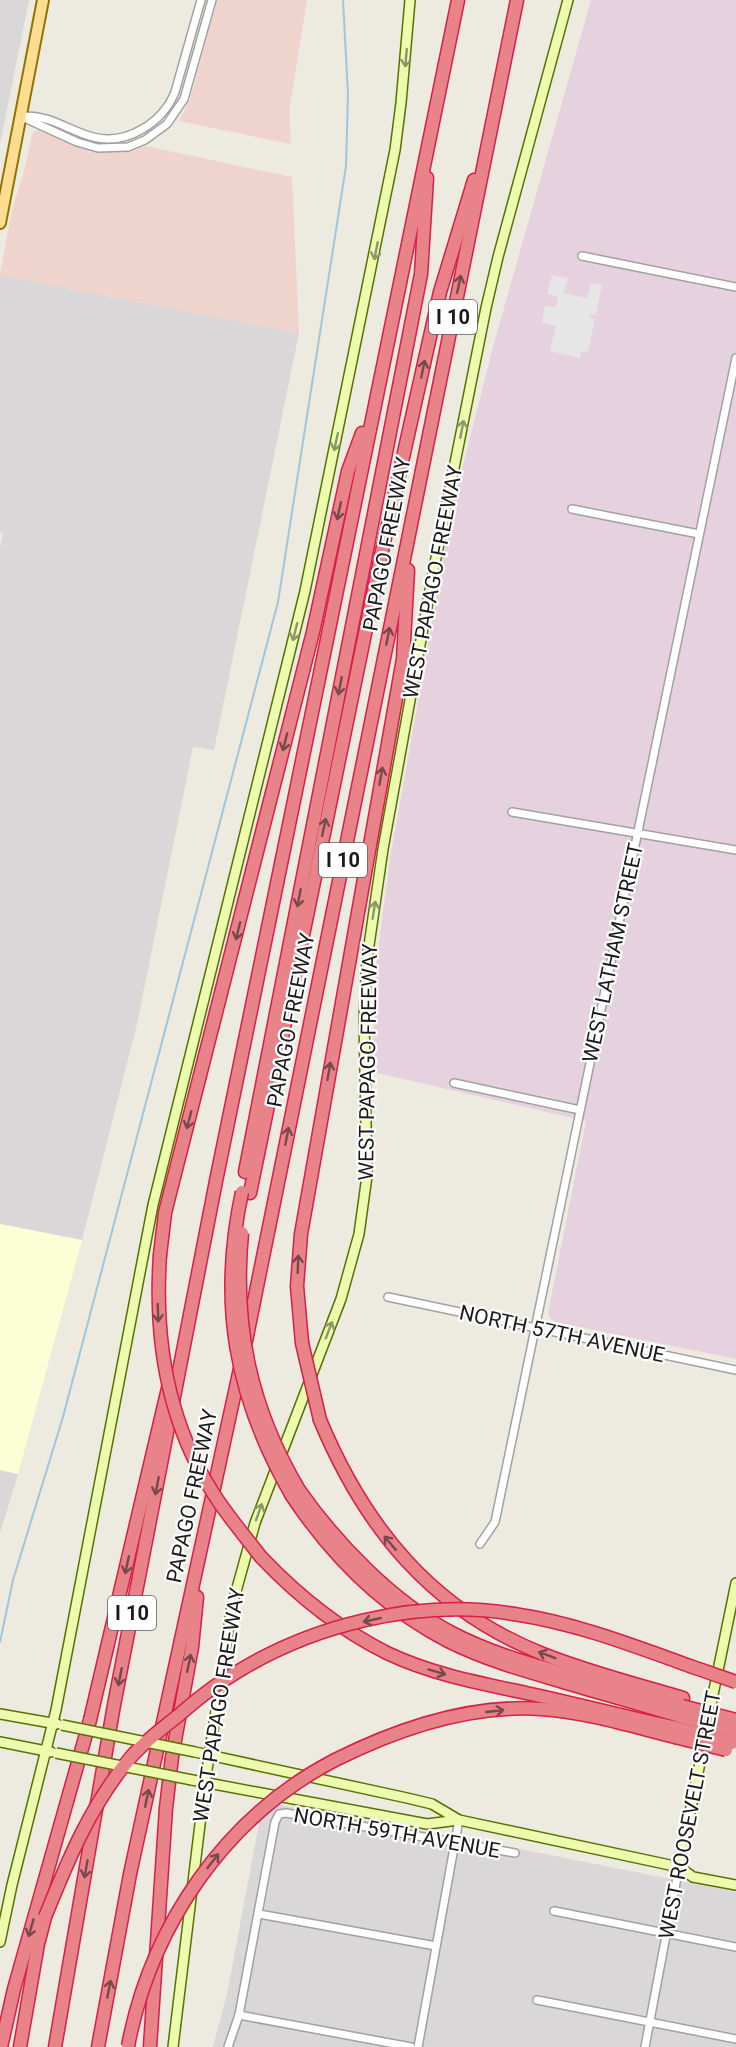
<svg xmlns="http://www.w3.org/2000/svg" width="736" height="2047" viewBox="0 0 736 2047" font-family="Roboto,sans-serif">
  <rect width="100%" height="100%" fill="#edeadf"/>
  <g fill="#d9d7d7">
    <path d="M0 0H29L0 144Z"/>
    <path d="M0 275 299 333 214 750 193 747 137 1024 82 1240 0 1224V548L3 533 0 532Z"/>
    <path d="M0 1470 18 1474 0 1533Z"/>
    <path d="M263 1802 506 1846 736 1892V2047H213L227 1994Z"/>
  </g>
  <g fill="#efd3cd">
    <path d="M217 0H307L289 111 291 144 179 121 190 99Z"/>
    <path d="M42 130 91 152H124L145 146 292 177 299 333 0 275 12 210 23 175 32 135 34 131Z"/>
  </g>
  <path fill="#e6d1df" d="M591 0H736V1359L555 1322 550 1318 548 1313 586 1121 373 1072 375 973 390 859 452 509 493 347Z"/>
  <path fill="#faffd6" d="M0 1224 82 1240 18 1474 0 1470Z"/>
  <path fill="#e6e6e6" d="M552 275 568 278 563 293 587 298 591 283 602 285 596 315H589L590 318 595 319 588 352 581 351 580 358 550 351 556 326 542 323 545 306 556 307 558 296 547 294Z"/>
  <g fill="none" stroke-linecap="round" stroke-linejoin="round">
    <path stroke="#9ec6dc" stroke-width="2" d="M0 1642 13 1580 63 1417 278 602 346 166 348 94 343 0"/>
    <g stroke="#a1a1a1" stroke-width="10">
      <g id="street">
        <path d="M20 116 77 142 98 148 128 147 145 140 167 124 184 99 212 0"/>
        <path d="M23 116C51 115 67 130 93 137 127 146 163 122 175 92L201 0"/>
        <path d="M582 256 736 287"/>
        <path d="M572 509 699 534"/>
        <path d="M512 812 736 850"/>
        <path d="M454 1083 580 1110"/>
        <path d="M388 1297 736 1370"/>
        <path d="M480 1544 495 1522 736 358"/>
        <path d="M554 1911 736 1947"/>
        <path d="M259 1914 436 1946"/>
        <path d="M537 2000 736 2039"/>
        <path d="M239 2015 411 2047"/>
        <path d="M228 2047 239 2015 275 1822 279 1814 286 1813 515 1853"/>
        <path d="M418 2047 459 1820"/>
        <path d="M645 2047 679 1867"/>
      </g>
    </g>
    <g stroke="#577102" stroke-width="12">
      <g id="secondary">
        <path d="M0 1714 57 1724"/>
        <path d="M708 1719 736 1583"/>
        <path d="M0 1742 51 1752"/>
        <path d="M195 1752 407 1798 432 1804 459 1820 679 1867 693 1877 736 1885"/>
        <path d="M192 1780 427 1824 459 1820"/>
        <path d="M679 1867 705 1738"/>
        <path d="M0 1942 12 1885 56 1710 153 1205 305 591 395 150 401 103 410 0"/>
        <path d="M173 2047 205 1783 232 1606 255 1523 341 1299 359 1234 367 1176 364 1020 367 959 383 849 434 568 486 308 498 257 568 0"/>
      </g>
    </g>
    <g stroke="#917300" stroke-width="14">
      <path id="primary" d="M0 223 43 0"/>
    </g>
    <g stroke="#d81f47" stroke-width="15">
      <g id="highway">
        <path d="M245 1172 421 274 427 178"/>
        <path d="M250 1193 382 551 440 292 474 180"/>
        <path d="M160 1255 165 1213 170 1193 313 632 348 471 362 433"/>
        <path d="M246 1341 517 0"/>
        <path d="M302 1343 297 1286 301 1234 403 659 408 570"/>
        <path d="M320 1420C365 1528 432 1610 543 1654 588 1672 636 1684 683 1698"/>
        <path d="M299 1490C337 1544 393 1602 452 1633 490 1653 531 1664 572 1676 609 1686 645 1696 682 1706"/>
        <path d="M292 1496C332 1556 384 1608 448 1641 484 1659 522 1670 560 1681 600 1693 640 1704 679 1716"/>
        <path d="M261 1557C298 1596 339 1629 387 1653 431 1674 479 1683 526 1693 577 1704 627 1717 677 1728"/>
        <path d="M514 1614C575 1623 632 1645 690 1666"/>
        <path d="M335 1760C397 1729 470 1704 541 1709 586 1712 631 1726 675 1737"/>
        <path d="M1 2047 14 1989 90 1720 169 1384"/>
        <path d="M20 2047 38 1944 45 1917"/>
        <path d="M55 2047 114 1705 216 1181 458 0"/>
        <path d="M98 2047 130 1874 241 1364"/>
        <path d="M150 2047 166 1808 172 1757 192 1647 197 1597"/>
      </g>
    </g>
    <use href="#street" stroke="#fff" stroke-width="7"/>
    <use href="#secondary" stroke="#edfbaf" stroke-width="9"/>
    <use href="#primary" stroke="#fedd93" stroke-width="10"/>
    <use href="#highway" stroke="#e88389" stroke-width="12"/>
    <g stroke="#577102" stroke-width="12" stroke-linecap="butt">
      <g id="secondary-bridge">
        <path d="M62 1725 195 1752"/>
        <path d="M56 1753 192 1780"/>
      </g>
    </g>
    <g stroke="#d81f47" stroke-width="15" stroke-linecap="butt">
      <g id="highway-bridge">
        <path d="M242 1192C218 1304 235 1397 292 1496"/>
        <path d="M242 1233C233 1327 251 1409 299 1490"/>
        <path d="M160 1255C154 1342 169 1429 219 1502 232 1521 247 1539 261 1557"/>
        <path d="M302 1343 320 1420"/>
        <path d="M690 1666 736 1682"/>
        <path d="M682 1706 736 1720"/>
        <path d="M679 1716 735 1732"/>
        <path d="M677 1728 732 1743"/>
        <path d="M675 1737 726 1750"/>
        <path d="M45 1917C68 1860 91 1804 131 1757 145 1741 163 1728 179 1715 194 1702 209 1689 226 1679 308 1625 417 1598 514 1614"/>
        <path d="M128 2046C151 1926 225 1817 335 1760"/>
      </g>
    </g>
    <use href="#secondary-bridge" stroke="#edfbaf" stroke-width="9"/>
    <use href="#highway-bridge" stroke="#e88389" stroke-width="12"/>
  </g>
  <defs><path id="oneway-shaft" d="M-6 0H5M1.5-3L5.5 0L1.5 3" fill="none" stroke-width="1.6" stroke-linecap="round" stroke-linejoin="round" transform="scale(1.5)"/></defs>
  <g stroke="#8e966c">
    <use href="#oneway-shaft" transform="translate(406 58) rotate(95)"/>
    <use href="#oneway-shaft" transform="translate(376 251) rotate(101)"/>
    <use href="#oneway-shaft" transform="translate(462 429) rotate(-79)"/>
    <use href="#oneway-shaft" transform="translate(336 442) rotate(102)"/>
    <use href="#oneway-shaft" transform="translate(295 632) rotate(104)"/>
    <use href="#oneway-shaft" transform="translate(374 910) rotate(-81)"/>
    <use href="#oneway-shaft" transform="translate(329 1330) rotate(-69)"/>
    <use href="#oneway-shaft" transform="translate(259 1512) rotate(-70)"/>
  </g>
  <g stroke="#77494c">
    <use href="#oneway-shaft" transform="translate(459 284) rotate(-78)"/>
    <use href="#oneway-shaft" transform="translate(423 369) rotate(-78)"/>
    <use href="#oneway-shaft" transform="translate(339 511) rotate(102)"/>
    <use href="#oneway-shaft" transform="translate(388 636) rotate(-79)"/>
    <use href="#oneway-shaft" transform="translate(340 686) rotate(101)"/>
    <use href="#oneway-shaft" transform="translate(285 742) rotate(104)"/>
    <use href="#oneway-shaft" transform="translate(381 776) rotate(-80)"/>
    <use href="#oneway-shaft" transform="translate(324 827) rotate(-78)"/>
    <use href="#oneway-shaft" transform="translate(299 898) rotate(101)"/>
    <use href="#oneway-shaft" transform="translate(238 931) rotate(104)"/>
    <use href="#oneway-shaft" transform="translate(329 1071) rotate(-80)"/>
    <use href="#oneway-shaft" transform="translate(189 1120) rotate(105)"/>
    <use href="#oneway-shaft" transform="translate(287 1136) rotate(-79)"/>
    <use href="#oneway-shaft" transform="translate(298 1264) rotate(-88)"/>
    <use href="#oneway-shaft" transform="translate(158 1313) rotate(88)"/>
    <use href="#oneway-shaft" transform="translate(157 1486) rotate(101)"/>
    <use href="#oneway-shaft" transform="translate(390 1543) rotate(-130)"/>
    <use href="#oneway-shaft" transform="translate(127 1565) rotate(102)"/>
    <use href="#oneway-shaft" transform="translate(372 1620) rotate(167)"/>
    <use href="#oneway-shaft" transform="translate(547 1655) rotate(-159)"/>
    <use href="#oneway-shaft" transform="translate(189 1663) rotate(-78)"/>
    <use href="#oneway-shaft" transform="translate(437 1672) rotate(17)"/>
    <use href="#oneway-shaft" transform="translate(120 1677) rotate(101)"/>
    <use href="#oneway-shaft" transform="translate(495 1711) rotate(-6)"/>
    <use href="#oneway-shaft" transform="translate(147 1798) rotate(-78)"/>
    <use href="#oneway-shaft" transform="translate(213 1861) rotate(-52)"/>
    <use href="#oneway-shaft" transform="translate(86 1869) rotate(100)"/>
    <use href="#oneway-shaft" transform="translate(31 1928) rotate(106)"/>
    <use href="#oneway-shaft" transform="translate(109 1989) rotate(-79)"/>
  </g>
  <g text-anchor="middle" stroke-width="4.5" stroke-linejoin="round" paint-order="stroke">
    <g fill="#fff" stroke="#5f5f5f" stroke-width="1.5">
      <rect x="429" y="300" width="48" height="34" rx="4.5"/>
      <rect x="319" y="843" width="48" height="34" rx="4.5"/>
      <rect x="108" y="1596" width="48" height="34" rx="4.5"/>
    </g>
    <g font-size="20" font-weight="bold" fill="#1a1a1a">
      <text x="453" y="324">I 10</text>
      <text x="343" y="867">I 10</text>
      <text x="132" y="1620">I 10</text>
    </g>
    <g font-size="21" fill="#1a1a1a" stroke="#fff">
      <text transform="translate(387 544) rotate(-79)" y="7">PAPAGO FREEWAY</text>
      <text transform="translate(433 582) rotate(-79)" y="7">WEST PAPAGO FREEWAY</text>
      <text transform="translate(613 953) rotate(-78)" y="7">WEST LATHAM STREET</text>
      <text transform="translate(291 1020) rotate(-79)" y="7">PAPAGO FREEWAY</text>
      <text transform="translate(368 1062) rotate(-89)" y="7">WEST PAPAGO FREEWAY</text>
      <text transform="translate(562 1334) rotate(12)" y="7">NORTH 57TH AVENUE</text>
      <text transform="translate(192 1496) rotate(-78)" y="7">PAPAGO FREEWAY</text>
      <text transform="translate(219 1705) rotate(-81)" y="7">WEST PAPAGO FREEWAY</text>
      <text transform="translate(690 1815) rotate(-79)" y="7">WEST ROOSEVELT STREET</text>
      <text transform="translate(397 1833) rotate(10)" y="7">NORTH 59TH AVENUE</text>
    </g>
  </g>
</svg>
